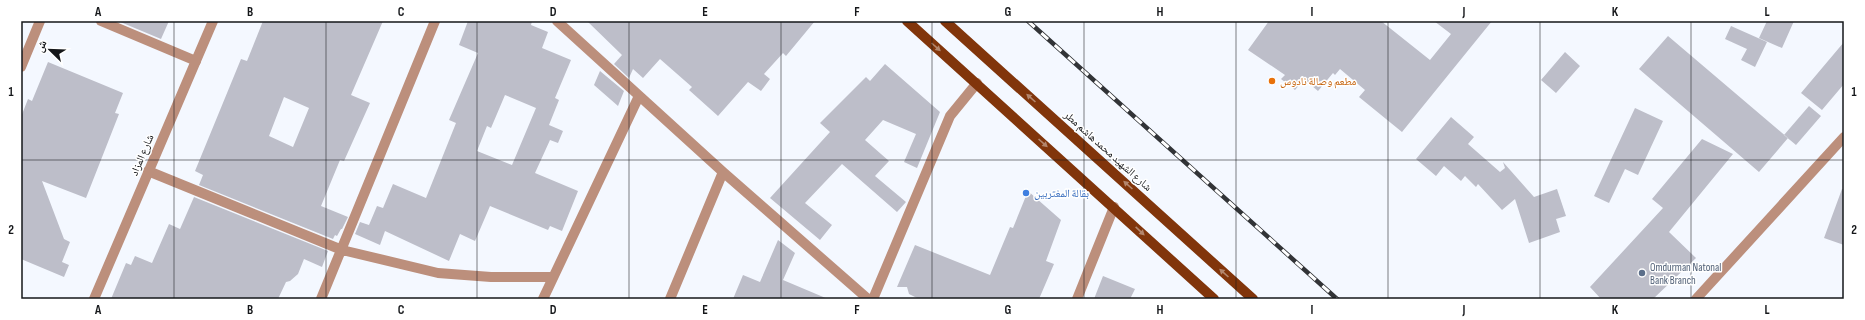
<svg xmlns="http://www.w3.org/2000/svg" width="1865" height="320" viewBox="0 0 1865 320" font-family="'Sofia Sans Condensed','Noto Naskh Arabic',sans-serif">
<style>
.building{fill:#bdbec9;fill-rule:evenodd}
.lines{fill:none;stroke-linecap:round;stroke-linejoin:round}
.minor{stroke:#bc8f7c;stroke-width:10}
.tertiary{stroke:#bc8f7c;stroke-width:10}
.primary{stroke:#81350b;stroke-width:10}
.rail-casing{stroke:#323437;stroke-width:4.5}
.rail{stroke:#fff;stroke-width:3;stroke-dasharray:9;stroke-linecap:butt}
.oneway{fill:#b3866d}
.grid{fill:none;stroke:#15171a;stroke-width:1;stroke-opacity:0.55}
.food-dot{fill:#e8710a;stroke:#fff;stroke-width:1.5}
.shop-dot{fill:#3f7fe0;stroke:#fff;stroke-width:1.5}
.service-dot{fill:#5c6f8a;stroke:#fff;stroke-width:1.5}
.labels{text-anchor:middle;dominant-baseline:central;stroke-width:3;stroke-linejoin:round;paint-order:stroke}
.food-label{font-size:11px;fill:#c56008;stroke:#fff;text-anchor:start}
.street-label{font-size:11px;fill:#15171a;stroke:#fff}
.shop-label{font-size:11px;fill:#366cbe;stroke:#fff;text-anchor:start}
.service-label{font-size:11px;fill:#4e5e75;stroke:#fff;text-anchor:start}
.neatline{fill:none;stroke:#15171a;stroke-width:1.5}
.grid-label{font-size:13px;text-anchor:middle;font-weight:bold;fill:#15171a}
</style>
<rect width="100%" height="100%" fill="#f4f8ff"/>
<!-- building -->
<path class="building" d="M118 21H169L161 39Z
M263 21H383L351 95 370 103 344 161 340 160 321 206 348 217 342 229H341L337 236 335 235 333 239 199 185 203 175 195 171 241 59 247 61ZM284 97 309 108 293 147 269 136Z
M468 21H532L531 25 548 32 542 48 571 60 555 98 559 100 549 125 563 131 558 143 550 140 535 173 578 191 562 231 550 226 548 230 490 206 475 241 460 234 449 261 385 231 380 245 355 234 360 222 369 225 377 206 383 208 393 184 426 198 456 123 449 120 478 53 459 45ZM505 95 536 108 512 165 477 151 487 126 491 128Z
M587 21H815L786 56 783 53 764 74 770 79 761 91 748 82 718 116 689 90 692 87 660 59 643 78 633 69 629 78 614 64 622 55Z
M1269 21H1381L1430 60 1451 34 1434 21H1492L1402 132 1359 97 1365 90 1340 69 1335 75 1333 73 1318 91 1304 79 1295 90 1281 79 1285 75 1248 50Z
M1767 21H1794L1782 48 1759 38Z
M1731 26 1767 42 1755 67 1741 60 1747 49 1725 39Z
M1668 36 1788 138 1759 172 1639 69Z
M1844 42V84L1822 110 1801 93Z
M1565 52 1580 66 1556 93 1541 80Z
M48 62 123 93 115 113 119 114 86 198 42 181 64 239 70 242 62 262 69 265 64 277 21 259V117L28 99 32 101Z
M885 64 940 112 917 168 904 162 916 134 883 120 865 140 889 161 875 176 906 202 897 212 842 164 805 203 832 225 820 240 770 198 830 132 820 123 866 77 870 81Z
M600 71 624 91 618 106 594 85Z
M1809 106 1821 116 1796 145 1784 135Z
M1635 108 1663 121 1638 175 1625 169 1609 203 1594 196Z
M1451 117 1474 137 1468 144 1500 172 1505 168 1503 162 1534 197 1557 189 1566 216 1556 219 1560 232 1529 243 1515 199 1502 210 1478 184 1476 187 1465 176 1461 181 1444 166 1436 176 1416 159Z
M1702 139 1733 154 1669 232 1696 258 1653 299H1601L1590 287 1663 208 1652 199Z
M1842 189H1844V245L1824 238Z
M1028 191 1061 220 1046 261 1054 264 1039 299H919L909 294 907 287H897L915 245 990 275 1010 227 1013 228Z
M194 197 328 251 322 267 304 259 298 274 290 281 286 282 278 299H111L126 263 131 265 135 256 152 263 169 224 180 229Z
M778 240 795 253 783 280 828 299H733L743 275 760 282Z
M1103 276 1135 289 1130 299H1094Z"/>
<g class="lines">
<!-- minor -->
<path class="minor" d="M101 21 196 61
M557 21 723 172 868 299
M21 67 40 21
M148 171 342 250 438 273 491 277H552
M321 299 435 21
M543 299 639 96
M670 299 723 172
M873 299 950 116 977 83
M1077 299 1114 207
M1696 299 1844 137"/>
<!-- tertiary -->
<path class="tertiary" d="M94 299 213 21"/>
<!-- primary -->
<path class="primary" d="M907 21 1214 299
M945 21 1253 299"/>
<!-- rail casing -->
<g class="rail-casing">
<path id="rail" d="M1028 21 1337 299"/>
</g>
<!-- rail -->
<use href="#rail" class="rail"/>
</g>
<!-- one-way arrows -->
<defs><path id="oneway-solid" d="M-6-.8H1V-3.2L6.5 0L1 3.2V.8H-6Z"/></defs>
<g class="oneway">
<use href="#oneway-solid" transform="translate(936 47) rotate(42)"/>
<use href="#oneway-solid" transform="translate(1031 98) rotate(-138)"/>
<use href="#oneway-solid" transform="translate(1043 143) rotate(42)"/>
<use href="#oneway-solid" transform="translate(1128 185) rotate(-138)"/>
<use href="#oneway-solid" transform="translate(1140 231) rotate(43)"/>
<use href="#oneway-solid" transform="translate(1224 273) rotate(-138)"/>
</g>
<!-- grid -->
<path class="grid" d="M174 21V299M326 21V299M477 21V299M629 21V299M781 21V299M932 21V299M1084 21V299M1236 21V299M1388 21V299M1540 21V299M1691 21V299M21 160H1844"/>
<!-- markers -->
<circle class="food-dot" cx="1272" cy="81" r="4"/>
<circle class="shop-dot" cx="1026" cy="193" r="4"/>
<circle class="service-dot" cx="1642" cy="273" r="4"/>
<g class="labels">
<!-- food labels -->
<g class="food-label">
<text x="1280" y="81">مطعم وصالة نادوس</text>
</g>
<!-- street labels -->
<g class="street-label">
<text transform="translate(1108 151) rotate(42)">شارع الشهيد محمد هاشم مطر</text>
<text transform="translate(142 155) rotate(-67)">شارع المزاد</text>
</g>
<!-- shop labels -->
<g class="shop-label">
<text x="1034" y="193">بقالة المغتربين</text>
</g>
<!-- service labels -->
<g class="service-label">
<text x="1650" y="267">Omdurman Natonal<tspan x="1650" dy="13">Bank Branch</tspan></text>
</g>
</g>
<!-- border -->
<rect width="1865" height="320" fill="none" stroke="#ffffff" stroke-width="44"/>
<!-- north arrow -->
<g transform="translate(50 50) rotate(293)" stroke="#ffffff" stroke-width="3" paint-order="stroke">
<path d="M0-3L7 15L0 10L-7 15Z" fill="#15171a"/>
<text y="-6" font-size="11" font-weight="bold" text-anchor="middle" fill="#15171a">ش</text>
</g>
<rect x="22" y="22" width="1821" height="276" class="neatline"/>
<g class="grid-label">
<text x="98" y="16">A</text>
<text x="250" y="16">B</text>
<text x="401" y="16">C</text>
<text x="553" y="16">D</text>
<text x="705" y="16">E</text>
<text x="857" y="16">F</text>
<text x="1008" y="16">G</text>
<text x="1160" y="16">H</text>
<text x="1312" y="16">I</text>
<text x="1464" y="16">J</text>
<text x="1615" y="16">K</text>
<text x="1767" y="16">L</text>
<text x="11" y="96">1</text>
<text x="1854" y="96">1</text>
<text x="11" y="234">2</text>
<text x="1854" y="234">2</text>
<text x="98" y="314">A</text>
<text x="250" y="314">B</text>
<text x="401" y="314">C</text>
<text x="553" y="314">D</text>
<text x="705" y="314">E</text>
<text x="857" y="314">F</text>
<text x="1008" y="314">G</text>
<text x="1160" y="314">H</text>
<text x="1312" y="314">I</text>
<text x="1464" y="314">J</text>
<text x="1615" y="314">K</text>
<text x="1767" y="314">L</text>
</g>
</svg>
